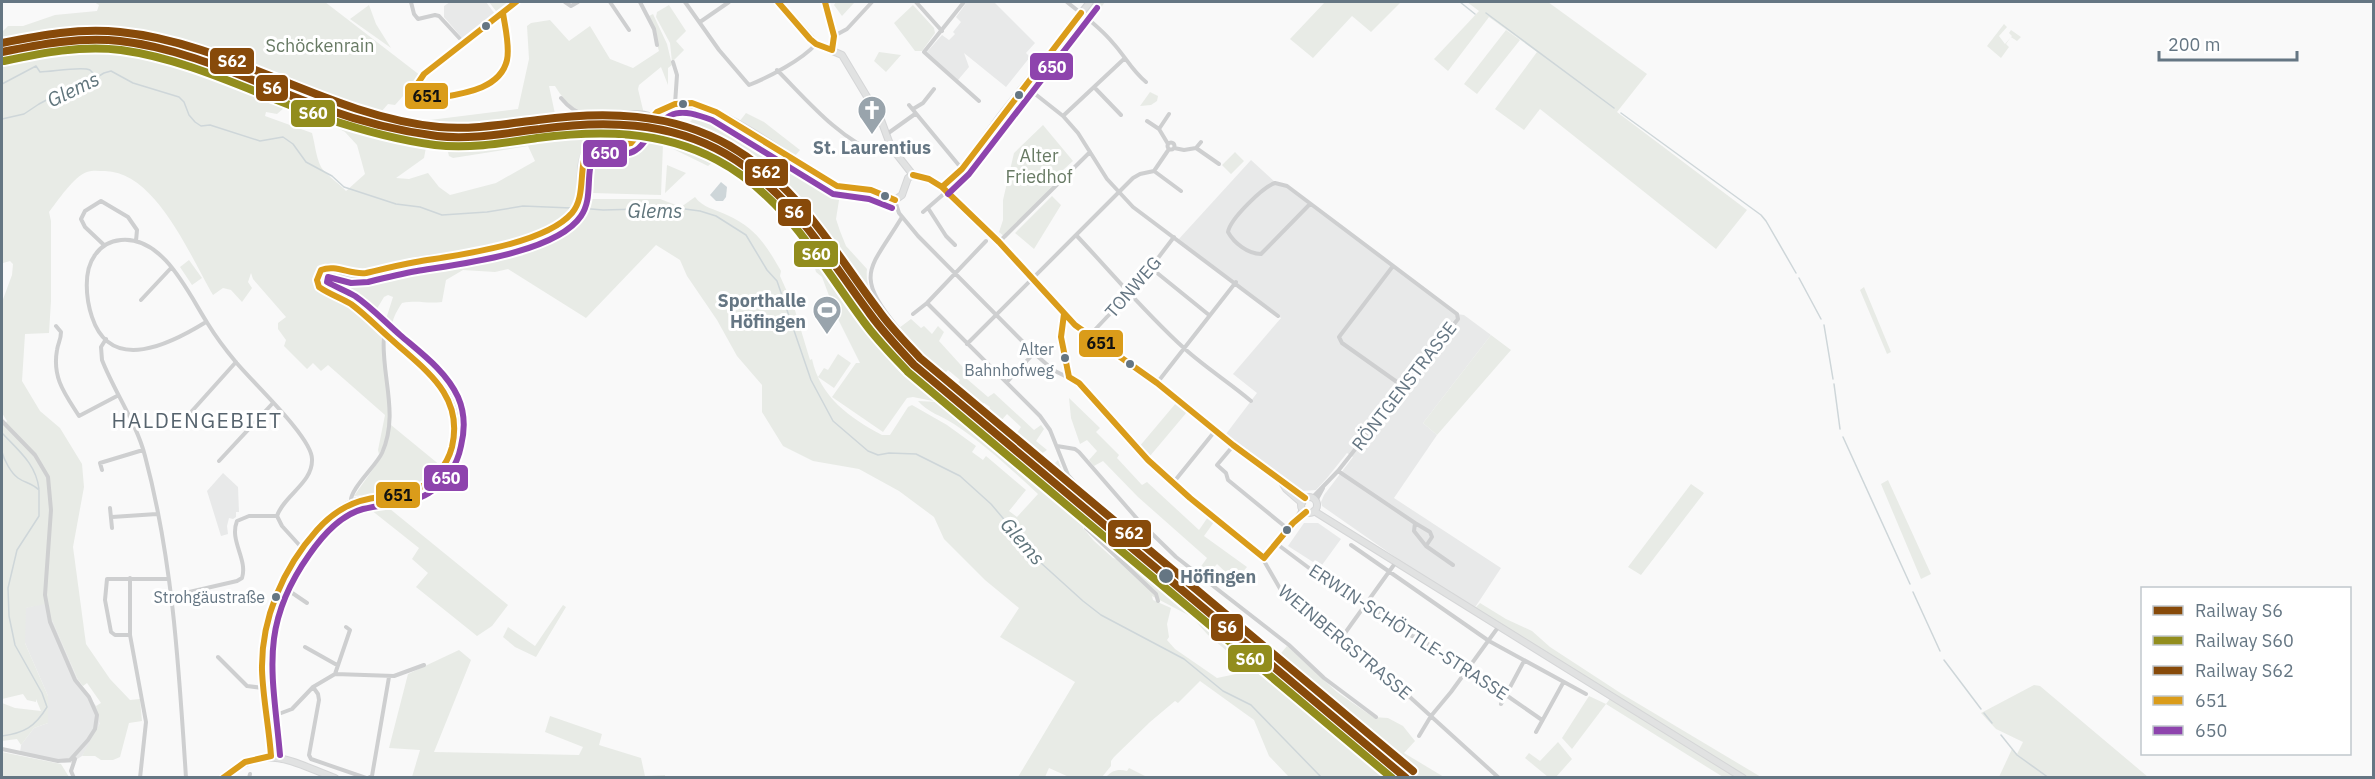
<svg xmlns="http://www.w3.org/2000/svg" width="2375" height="779" viewBox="0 0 2375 779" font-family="'IBM Plex Sans',sans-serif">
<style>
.built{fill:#e8e9e9}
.green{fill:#e8ebe6;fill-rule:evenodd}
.water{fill:#ced6d9}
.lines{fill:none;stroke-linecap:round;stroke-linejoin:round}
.stream{stroke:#ced6d9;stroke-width:1.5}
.secondary-casing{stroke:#d5d6d7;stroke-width:8}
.street{stroke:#cecfd0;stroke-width:4}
.secondary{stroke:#e1e2e2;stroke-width:6}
.bus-1-casing{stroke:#fff;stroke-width:10}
.bus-2-casing{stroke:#fff;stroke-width:10}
.bus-1{stroke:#da9c1a;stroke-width:6}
.bus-2{stroke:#8e44ad;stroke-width:6}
.rail-1-casing{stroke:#fff;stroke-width:12}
.rail-2-casing{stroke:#fff;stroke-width:12}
.rail-3-casing{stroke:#fff;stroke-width:12}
.rail-1{stroke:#874a0a;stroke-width:8}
.rail-2{stroke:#928d1d;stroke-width:8}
.rail-3{stroke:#874a0a;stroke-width:8}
.bus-dot{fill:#657683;stroke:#fff;stroke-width:2}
.labels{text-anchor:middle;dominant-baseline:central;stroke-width:6;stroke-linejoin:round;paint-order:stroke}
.bus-label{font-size:16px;fill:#657683;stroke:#fff;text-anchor:end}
.park-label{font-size:18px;fill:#687a64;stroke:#fff}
.poi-label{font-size:18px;font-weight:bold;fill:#657683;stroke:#fff}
.street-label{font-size:18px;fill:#657683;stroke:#fff}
.stop-label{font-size:18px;font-weight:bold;fill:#657683;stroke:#fff;text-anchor:start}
.water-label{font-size:20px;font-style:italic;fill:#60757c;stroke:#fff}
.quarter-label{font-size:21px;letter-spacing:1.5px;fill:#57646e;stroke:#fff}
.line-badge{stroke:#fff;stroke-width:2}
.badge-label{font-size:16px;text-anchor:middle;font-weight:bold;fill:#fff}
.pale-badge-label{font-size:16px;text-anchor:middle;font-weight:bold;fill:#111}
</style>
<rect width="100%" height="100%" fill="#f9f9f9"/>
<!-- built -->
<path class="built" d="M450 2H486L495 14 463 39 444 17V6Z
M967 2H994L1035 43 1026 53 1030 57 1006 87 964 53 969 67 958 80 926 53 942 35 949 40 955 34 953 32 961 22 956 17Z
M1251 160 1275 182 1287 186 1457 314 1464 315 1491 335 1423 423 1437 435 1394 498 1501 568 1474 609 1396 562 1398 559 1322 506 1321 502 1324 495 1353 457 1347 453 1327 478 1316 490 1303 491 1226 434 1257 393 1233 374 1281 318 1178 240Z
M223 473 238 487 239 512H236V517L233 519 229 518 227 526 228 534 221 536 207 491Z
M1087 508 1101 520 1104 518 1219 613 1213 621 1210 623 1163 583 1159 587 1120 555 1124 548 1097 526 1098 524 1087 515Z
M1304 523H1318L1341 539 1322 565 1315 560 1313 562 1288 546Z
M45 603 78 680 96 706 99 713 100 722 95 736 82 756 71 763H64L20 753 21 745 34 728 48 723V696L25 643V608Z"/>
<!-- green -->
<path class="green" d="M94 2H325L421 76 395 105 388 104 381 112 388 117 392 114 422 121 518 109 529 59 527 26 531 23 550 20 569 41 590 26 610 59 633 68 659 51 649 16 653 14 667 44 672 65 668 68V85L661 67 639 85 638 89 645 118 642 124C604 122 577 123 555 86H549L557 123C498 132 440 141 382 123 363 118 345 108 327 100 213 50 129 0 2 49V32L8 26H23L55 15 97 11 99 5Z
M489 2H516L499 15Z
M836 2H852L854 3 842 16 834 5Z
M1096 2H1105L1092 20 1088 16V11Z
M1325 2H1401L1371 32 1352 16 1313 58 1290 39Z
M1467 2H1548L1647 74 1617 112 1747 210 1716 249 1540 109 1524 130 1495 109 1537 52 1489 17 1448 71 1434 59 1479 11Z
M369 5 376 24 391 48 350 19Z
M669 5 686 31 676 41 684 50 672 62 670 43 656 17 657 12Z
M913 5 934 28 935 33 922 51H915L894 23Z
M2004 24 2007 27 1999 36 2005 44 2012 36 2009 33 2011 30 2021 37 2017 41 2011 37 2006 44 2009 47 2001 58 1987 46Z
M1506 30 1520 40 1477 94 1464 84Z
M104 33 134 35 186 46 242 69 393 140 427 142 424 158 396 178 409 179 428 173 439 187 450 195 496 183 535 161 528 146 453 158 449 156 448 152 463 147 517 142 562 135 610 130 636 133C627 145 616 140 603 141 595 142 589 144 583 147L579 158 576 196 572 207 560 222 538 232 457 254 411 258 360 272C341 273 320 250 312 280L319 292 346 303 381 335C383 369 399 424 379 454L378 450 385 415 328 365 321 371 313 363 307 369 284 346 286 340 278 329V323L286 317 253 279 251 273 248 282 252 288 242 302 231 290 223 288 213 295C190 256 156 172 105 171 99 171 92 170 87 172 74 176 57 202 49 212L51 221V301L49 333 25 334 22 381 40 411 60 428 82 464 84 487 73 547 86 644 110 679 130 700 140 699 142 721 129 723 120 757 113 760H101L95 756H82L100 723 96 706 101 703 87 683 83 686 78 680 45 604 26 608 25 643 48 696V723L34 728 21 745 17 739 2 741V703L15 708 41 711 36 699V702L27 700 23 694 2 699V420L5 424 7 421 2 413V302L12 275 13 264 10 261 3 263 2 257V59C35 43 67 36 104 33ZM285 107 316 121 330 124 345 132 357 145 365 174 346 191C340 184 325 174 321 167 316 157 315 144 312 133L265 116 266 112 277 114Z
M879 52 901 55 886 72 874 61Z
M1150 92 1158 96 1157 101 1151 105 1140 106Z
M702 106 837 186 840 194 836 219 840 231 846 246 867 269C859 331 1003 429 1050 468L1058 460 1066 482 1079 493 1082 504C1042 471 1003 438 964 405 941 385 917 365 897 343 864 307 841 264 812 225 772 172 715 136 650 125L662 113 668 120 677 118 689 123 692 120 687 109Z
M746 113 764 122 800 150 794 157 739 122Z
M1043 125 1073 161 1063 170 1066 174 1006 238 999 232 1003 220V200L1014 153Z
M641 133 676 140 721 158 749 175 778 200 817 247 881 338 908 370 1083 513V528L1094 541 1113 558 1127 562 1158 587 1162 583 1210 623 1217 615 1273 663 1287 646 1337 692 1373 717 1388 718 1403 726 1415 741 1404 753 1444 777H1289L1269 756 1254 720 1200 681 1178 703 1175 701 1150 722 1114 757 1111 761V766L1102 777H1069L1049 768 1045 777H1018L1075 682 1000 637 1019 608 985 580 944 539 934 517 899 491 859 469 813 461 783 446 762 412V385L737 356 717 320 687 276 680 260 656 245 586 318 508 269 495 272 463 270 446 280 442 302C426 304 419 300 402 303 384 330 393 334 414 353L412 355 386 332 387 316 393 297 388 295 384 297 375 312 382 325 381 329 322 287 319 279 321 275 328 271 347 276 386 269 403 272 495 252 560 231 573 217 582 199H660L681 207 695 197C703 208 715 209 727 215 756 228 766 245 781 271L780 276 794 307 810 360 812 359C820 397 850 418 882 435H890L908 407 912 405 947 425 976 446 972 452 983 460 986 456 1026 490 1009 511 1017 517 1038 494C1011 469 984 444 954 424 942 416 927 412 918 401L938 402 913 397 907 398 883 432 832 397 856 363H860L837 317 822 277 816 272 811 254 800 237 782 214 755 190 714 161 708 166 663 144 661 195 592 193V197L580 196 582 162 589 147 626 145ZM1152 596 1192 617 1207 634 1250 671 1217 678 1175 649 1167 640 1169 637 1167 624 1171 608 1153 600Z
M1235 152 1244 161 1231 174 1222 165Z
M667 165 686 173 665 193Z
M1052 196 1061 205 1034 249 1015 233Z
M189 260 202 278 192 285 180 267Z
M1864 287 1891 352 1887 354 1860 290Z
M911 319 921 328 924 326 932 334 938 326 944 332 939 341 969 374 967 379 988 397 994 393 1034 430 1041 425 1044 429 1036 441 1047 450 1041 454 1017 433 1021 427 1007 414 1000 422 988 411 990 407 984 403 981 406 955 387 960 380 948 370 941 377 899 328Z
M1491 335 1511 350 1437 435 1423 423Z
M838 354 851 363 834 388 818 377 824 368 828 370Z
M1069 398 1100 428 1096 432 1119 455 1117 458 1142 485 1147 482 1199 530 1208 517 1214 522 1204 536 1247 567 1235 581 1217 564 1206 577 1197 572 1207 558 1138 497 1103 461 1094 466 1089 460 1097 451 1087 440 1080 444 1071 418Z
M1176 403 1187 412 1150 456 1139 447Z
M391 425 441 466 428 480 407 491 354 496 383 455Z
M1888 480 1931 574 1921 579 1881 484Z
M1691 484 1704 493 1641 575 1628 567Z
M379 500 508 605 492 626 477 636 416 587 428 573 412 559 419 548 361 502Z
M1480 603 1506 619 1532 631 1550 647 1622 694 1761 777H1723L1606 704 1572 749 1562 738 1589 696 1606 704 1612 696 1474 609Z
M563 605 566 607 536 657 515 647 503 637 508 627 535 646Z
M459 650 471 660 434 752 579 755 583 747 545 732 550 716 602 734 599 745 641 758 645 776 665 775V777H412L420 750 389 748 408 674Z
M2034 685 2040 686 2148 777H1999L2012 749 2017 754 2023 742 1996 729 1981 713Z
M1558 742 1572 759 1556 777H1548L1525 758 1529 753 1540 761Z
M2 752 61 764 69 777H2Z
M1129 768 1147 777H1106C1113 770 1118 769 1127 771Z"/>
<!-- water -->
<path class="water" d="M721 182 727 187 726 197 723 201H716L710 195Z"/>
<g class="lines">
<!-- stream -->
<path class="stream" d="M1460 2 1475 14
M1486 13 1614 108
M2 84 36 66 40 72C51 72 82 66 90 70 91 71 96 76 97 77
M1621 113 1761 215 1766 221 1796 273
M2 119 24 114 39 104 71 87 89 82 104 73 111 71 133 83 179 97 184 102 189 115 195 122 201 126 210 125 260 141 283 137 293 144 306 162 332 176 344 187 396 204 420 207 442 215 487 212 523 206 571 208
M579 208 603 210 677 208 700 211 716 216 746 235 767 270 777 281 811 380 833 421 868 451 878 455 889 453 916 454 960 476 991 504 1041 563 1083 601 1101 615 1184 659 1223 691 1251 705 1322 778
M1799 278 1821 319
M1824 325 1833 379
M1834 384 1840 429
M2 433C19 451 36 464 39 489
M1843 437 1910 584
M2 452C4 460 11 473 18 478 25 483 32 483 39 490V516L17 550 8 588 9 616 15 645 42 693 47 707C35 727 24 733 2 736
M1913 592 1940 651
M1944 660 1981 709
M1984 713 1992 723
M2001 735 2017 755 2049 778"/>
<!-- secondary casing -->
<g class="secondary-casing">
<path id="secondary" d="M778 2 816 44 842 55 881 120 891 147 913 175
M913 175 929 179 942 187 999 242 1075 325 1157 383 1233 445 1305 498
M942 187 962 169 999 118 1090 2
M1283 484 1286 489 1302 503
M1301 505a8 8 0 1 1 16 0a8 8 0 1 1-16 0Z
M1314 511 1743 778
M271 756C269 727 263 699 262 670 260 624 282 572 312 536 327 518 346 500 371 498 384 496 398 496 411 492 430 485 445 470 451 451 470 399 426 370 392 340 378 327 363 312 347 302 338 296 327 294 319 287L317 280 321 270 329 267C338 268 346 274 355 274 370 274 385 267 400 265 440 257 549 245 573 212 587 192 574 165 589 147 603 139 617 149 631 143 646 132 650 113 669 106 711 91 796 165 834 185 846 191 858 188 870 190 879 192 886 198 895 200L902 195 908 178 913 175
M222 778C266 742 289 761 335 778"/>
</g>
<!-- street -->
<path class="street" d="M411 2 414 14 418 19 435 15 439 16 463 42
M565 2 571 6 578 2
M610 2 629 30
M640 2 654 29 657 45
M685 2 719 50 749 85C769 77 802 60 816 44
M825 2 834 36 832 50
M916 2 942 31
M964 2 924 52 979 101
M1067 2C1083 15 1100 27 1113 43 1125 56 1132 71 1146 82
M503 13 508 52 507 62 497 79 472 91 432 99 425 95 418 83 424 74 516 2
M700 22 729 2
M834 36 847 29 872 2
M673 62 677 75 675 104
M777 70C805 98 840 140 878 153L891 147
M1025 86 1063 116 1078 133 1107 179 1133 207 1278 316
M1094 87 1121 115
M561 98C590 134 618 103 653 115
M909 105 962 169
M913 109 923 103 934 89
M1063 116 1125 58
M1147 121 1159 129 1168 144
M1159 129 1169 114
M887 134 915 114
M1167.5 146a3.5 3.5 0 1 1 7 0a3.5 3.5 0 1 1-7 0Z
M1174 148 1184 150 1196 148 1219 164
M1196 148 1201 142
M1154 171 1181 191
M895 201 899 213 918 236 1034 353 1053 370 1079 383 1148 460 1190 498 1260 554 1282 592 1401 689 1499 778
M1310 204 1261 254C1248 254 1234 243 1228 232 1230 219 1263 187 1275 183L1287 186 1457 314 1458 319 1338 471 1312 498
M928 208 946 236 955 245
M923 212 946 192
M1076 235C1112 273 1146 314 1185 349 1206 368 1230 383 1251 401
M999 242 1090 152
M104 245 85 227 81 219 85 211 101 201 128 217 137 230 136 241
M1393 266 1339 337 1342 343 1404 387
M1151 268 1209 315
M141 300 171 268
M927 303 1040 416 1050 430 1068 475 1084 493V520L1086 528 1156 594 1158 601
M913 314 927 303 986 241
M1064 314C1055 331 1065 359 1069 377
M206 322C172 343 111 375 92 317 86 299 83 271 95 255 101 246 110 241 121 240 164 236 189 295 208 324 216 337 225 349 235 361 251 381 312 437 312 459 313 483 284 495 277 516
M56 326 61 332C61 340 58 343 57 350 52 378 65 394 79 416L117 396
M898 328C853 273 870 270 902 217
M1089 336 1139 283 1174 237
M106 339 101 347 102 360C114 391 137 424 145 456 173 561 179 670 186 778
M967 344 1133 178 1140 174 1154 171 1169 149
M1007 382 1034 353
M1157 383 1236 282
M192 411 236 362
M2 421 35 455 48 477 51 510 45 595 50 622 75 680 89 697 97 715 95 729 88 740 70 760 58 761 2 749
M1057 446 1075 449 1079 452 1139 521 1176 557 1289 645 1324 678 1376 717
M1233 446 1217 465 1226 473 1228 480 1288 529
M219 461 272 404
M102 470 100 463 143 450
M1338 471 1415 523 1414 531 1426 546 1432 537 1430 532 1415 523
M1173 483 1215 431
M1316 501 1323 488
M351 502C349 490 376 466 382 453 400 413 380 374 384 333
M110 508 112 528
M277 516 282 526 302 548
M112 517 157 514
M1294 523 1306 512
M1277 544 1309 568 1324 574 1412 636 1420 638 1466 672 1506 695 1542 720
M1351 545 1489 641 1586 694
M1426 546 1453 565
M1264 558 1293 523 1302 508
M130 578V635L146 722 140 778
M282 586 307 603
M172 596 237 581 242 578C248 559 229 541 237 521L249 516H277
M130 635H115L111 632 105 600 107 579H168
M1340 640 1396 562
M305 647 337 665
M218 657 247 686 263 688
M335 674 350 630 346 627
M313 687 318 694 319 700 309 755 311 759 366 778
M1501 704 1524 661
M268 718 292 709 313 687 335 674 394 676 424 665
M1536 732 1563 683
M1419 736 1431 716 1451 692 1499 626
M74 778 71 771 75 759
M249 778 250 774
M368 778 372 776 389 677"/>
<!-- secondary -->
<use href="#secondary" class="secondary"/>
<!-- bus-1 casing -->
<g class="bus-1-casing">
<path id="bus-1" d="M778 2 810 39 816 44 832 50
M825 2 834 36 832 50
M503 13C505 27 510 46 507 60 500 91 458 94 432 99L425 95 418 83 424 74 516 2
M913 175 929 179 942 187 999 242 1075 325 1157 383 1233 445 1305 498
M942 187 962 169 1081 13
M1064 314 1061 337 1069 377
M1069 377 1079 383 1148 460 1190 498 1264 558
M1264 558 1293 523 1306 512
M271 756C269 727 263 699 262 670 261 619 283 568 317 530 335 510 354 500 380 497 392 496 404 495 415 490 433 482 447 466 452 447 464 395 426 371 392 340 378 328 366 315 351 304 341 298 329 294 319 287L317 280 321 270C336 264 350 275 366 273 383 269 399 265 416 262 457 255 544 245 572 213 587 195 577 167 589 147L600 144 620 145 631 143 657 112 675 104 692 103 716 112 837 186 871 190 895 200
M223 778 245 762 271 756"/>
</g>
<!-- bus-2 casing -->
<g class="bus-2-casing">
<path id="bus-2" d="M948 194 969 174 1097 8
M280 755C273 675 258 627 309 555 322 536 340 515 363 509 385 503 408 506 429 493 446 482 457 466 461 446 465 430 465 413 458 397 446 371 421 353 400 335 385 322 371 307 355 296 346 291 336 287 327 282L328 277 351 283 368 282C384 278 400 274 417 271 459 264 556 253 581 216 594 197 584 173 595 154 608 151 624 158 636 150 641 147 645 141 648 136 671 109 679 108 712 120L833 194 869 199 892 208"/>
</g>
<!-- bus-1 -->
<use href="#bus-1" class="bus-1"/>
<!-- bus-2 -->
<use href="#bus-2" class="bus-2"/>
<!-- rail-1 casing -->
<g class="rail-1-casing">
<path id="rail-1" d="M2 52C41 44 80 37 120 41 192 49 259 85 326 109 362 122 399 131 437 136 471 140 506 133 540 129 603 120 669 121 726 154 791 192 826 255 870 314 883 332 899 349 914 365L1406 778"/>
</g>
<!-- rail-2 casing -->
<g class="rail-2-casing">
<path id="rail-2" d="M4 61C42 53 81 45 121 50 193 60 257 95 325 118 361 130 397 140 435 145 469 149 504 143 537 138 599 130 661 130 717 160 785 196 820 263 864 322 877 340 893 356 908 372L1392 778"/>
</g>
<!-- rail-3 casing -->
<g class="rail-3-casing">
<path id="rail-3" d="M2 43C42 35 78 28 120 32 231 43 327 116 439 127 472 130 505 124 538 120 603 111 672 112 730 146 800 187 832 249 879 311 891 328 906 343 920 358L1413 771"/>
</g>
<!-- rail-1 -->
<use href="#rail-1" class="rail-1"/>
<!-- rail-2 -->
<use href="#rail-2" class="rail-2"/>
<!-- rail-3 -->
<use href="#rail-3" class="rail-3"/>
</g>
<!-- icons -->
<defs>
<g id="church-pin" transform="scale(1.5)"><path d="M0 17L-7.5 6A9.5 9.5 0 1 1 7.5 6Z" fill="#99a4ac" stroke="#fff"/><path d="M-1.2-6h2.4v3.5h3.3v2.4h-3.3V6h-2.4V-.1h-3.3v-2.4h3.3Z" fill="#fff"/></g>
<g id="stadium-pin" transform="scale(1.5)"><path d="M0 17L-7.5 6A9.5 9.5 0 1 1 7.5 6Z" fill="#99a4ac" stroke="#fff"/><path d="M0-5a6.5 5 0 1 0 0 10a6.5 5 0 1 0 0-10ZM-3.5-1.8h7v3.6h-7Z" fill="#fff"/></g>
</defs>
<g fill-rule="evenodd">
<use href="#church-pin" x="872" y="110"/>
<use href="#stadium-pin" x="827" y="310"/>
</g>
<!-- markers -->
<g class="bus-dot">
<circle cx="486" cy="26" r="5"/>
<circle cx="1019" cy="95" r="5"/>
<circle cx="683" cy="104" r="5"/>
<circle cx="885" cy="196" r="5"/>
<circle cx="1065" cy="358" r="5"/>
<circle cx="1130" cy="364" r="5"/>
<circle cx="1287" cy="530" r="5"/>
<circle cx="1166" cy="576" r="8"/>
<circle cx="276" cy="597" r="5"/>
</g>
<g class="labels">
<!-- bus labels -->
<g class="bus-label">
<text x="1054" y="349">Alter<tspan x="1054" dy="21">Bahnhofweg</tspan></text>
<text x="265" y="597">Strohgäustraße</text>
</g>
<!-- park labels -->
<g class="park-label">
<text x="320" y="45">Schöckenrain</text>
<text x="1039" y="155">Alter<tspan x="1039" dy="21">Friedhof</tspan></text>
</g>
<!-- poi labels -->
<g class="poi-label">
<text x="872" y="147">St. Laurentius</text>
<text x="806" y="300" text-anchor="end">Sporthalle<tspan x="806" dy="21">Höfingen</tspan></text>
</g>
<!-- street labels -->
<g class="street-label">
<text transform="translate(1133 287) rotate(-49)">TONWEG</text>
<text transform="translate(1404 386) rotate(-52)">RÖNTGENSTRASSE</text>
<text transform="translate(1409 632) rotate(33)">ERWIN-SCHÖTTLE-STRASSE</text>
<text transform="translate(1345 642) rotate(40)">WEINBERGSTRASSE</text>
</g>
<!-- stop labels -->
<g class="stop-label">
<text x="1180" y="576">Höfingen</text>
</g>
<!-- water labels -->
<g class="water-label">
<text transform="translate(73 89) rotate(-26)">Glems</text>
<text x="655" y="210">Glems</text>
<text transform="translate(1023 541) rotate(49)">Glems</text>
</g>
<!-- quarter labels -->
<g class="quarter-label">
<text x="197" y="420">HALDENGEBIET</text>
</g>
</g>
<g class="line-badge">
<rect x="209" y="47" width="46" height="28" rx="6" fill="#874a0a"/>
<rect x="1029" y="52" width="45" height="29" rx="6" fill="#8e44ad"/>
<rect x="255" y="74" width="34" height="28" rx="6" fill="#874a0a"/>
<rect x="404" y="82" width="45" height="28" rx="6" fill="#da9c1a"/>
<rect x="290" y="99" width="46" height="29" rx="6" fill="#928d1d"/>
<rect x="582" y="139" width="46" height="29" rx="6" fill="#8e44ad"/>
<rect x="744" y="158" width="45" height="29" rx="6" fill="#874a0a"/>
<rect x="777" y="198" width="35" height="29" rx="6" fill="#874a0a"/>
<rect x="793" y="240" width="46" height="28" rx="6" fill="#928d1d"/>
<rect x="1078" y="329" width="46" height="29" rx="6" fill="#da9c1a"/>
<rect x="423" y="464" width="46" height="28" rx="6" fill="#8e44ad"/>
<rect x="375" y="481" width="46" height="28" rx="6" fill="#da9c1a"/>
<rect x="1107" y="519" width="45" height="29" rx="6" fill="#874a0a"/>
<rect x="1210" y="613" width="34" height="29" rx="6" fill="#874a0a"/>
<rect x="1227" y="644" width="46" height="29" rx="6" fill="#928d1d"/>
</g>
<g class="badge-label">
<text x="232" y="67">S62</text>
<text x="1052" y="73">650</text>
<text x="272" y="94">S6</text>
<text x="313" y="119">S60</text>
<text x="605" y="159">650</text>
<text x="766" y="178">S62</text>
<text x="794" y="218">S6</text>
<text x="816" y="260">S60</text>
<text x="446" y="484">650</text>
<text x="1129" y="539">S62</text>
<text x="1227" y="633">S6</text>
<text x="1250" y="665">S60</text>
</g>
<g class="pale-badge-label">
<text x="427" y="102">651</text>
<text x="1101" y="349">651</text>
<text x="398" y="501">651</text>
</g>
<!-- border -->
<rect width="2375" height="779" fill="none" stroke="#657683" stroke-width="6"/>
<!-- legend -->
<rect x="2141" y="587" width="210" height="168" fill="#ffffff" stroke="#c1c8cd" stroke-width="1.5"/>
<rect x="2153" y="606" width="30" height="9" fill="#874a0a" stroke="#c1c8cd" stroke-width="1.5"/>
<text x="2195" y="617" font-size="18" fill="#657683">Railway S6</text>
<rect x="2153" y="636" width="30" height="9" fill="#928d1d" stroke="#c1c8cd" stroke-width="1.5"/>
<text x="2195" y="647" font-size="18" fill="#657683">Railway S60</text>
<rect x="2153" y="666" width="30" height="9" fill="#874a0a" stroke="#c1c8cd" stroke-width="1.5"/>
<text x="2195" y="677" font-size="18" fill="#657683">Railway S62</text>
<rect x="2153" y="696" width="30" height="9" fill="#da9c1a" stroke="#c1c8cd" stroke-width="1.5"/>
<text x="2195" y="707" font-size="18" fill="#657683">651</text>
<rect x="2153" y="726" width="30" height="9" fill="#8e44ad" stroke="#c1c8cd" stroke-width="1.5"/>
<text x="2195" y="737" font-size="18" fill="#657683">650</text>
<!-- scale -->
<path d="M2159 51v9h138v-9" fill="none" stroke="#657683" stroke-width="3"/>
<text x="2168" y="51" font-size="18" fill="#657683" stroke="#ffffff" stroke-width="4.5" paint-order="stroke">200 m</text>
</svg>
